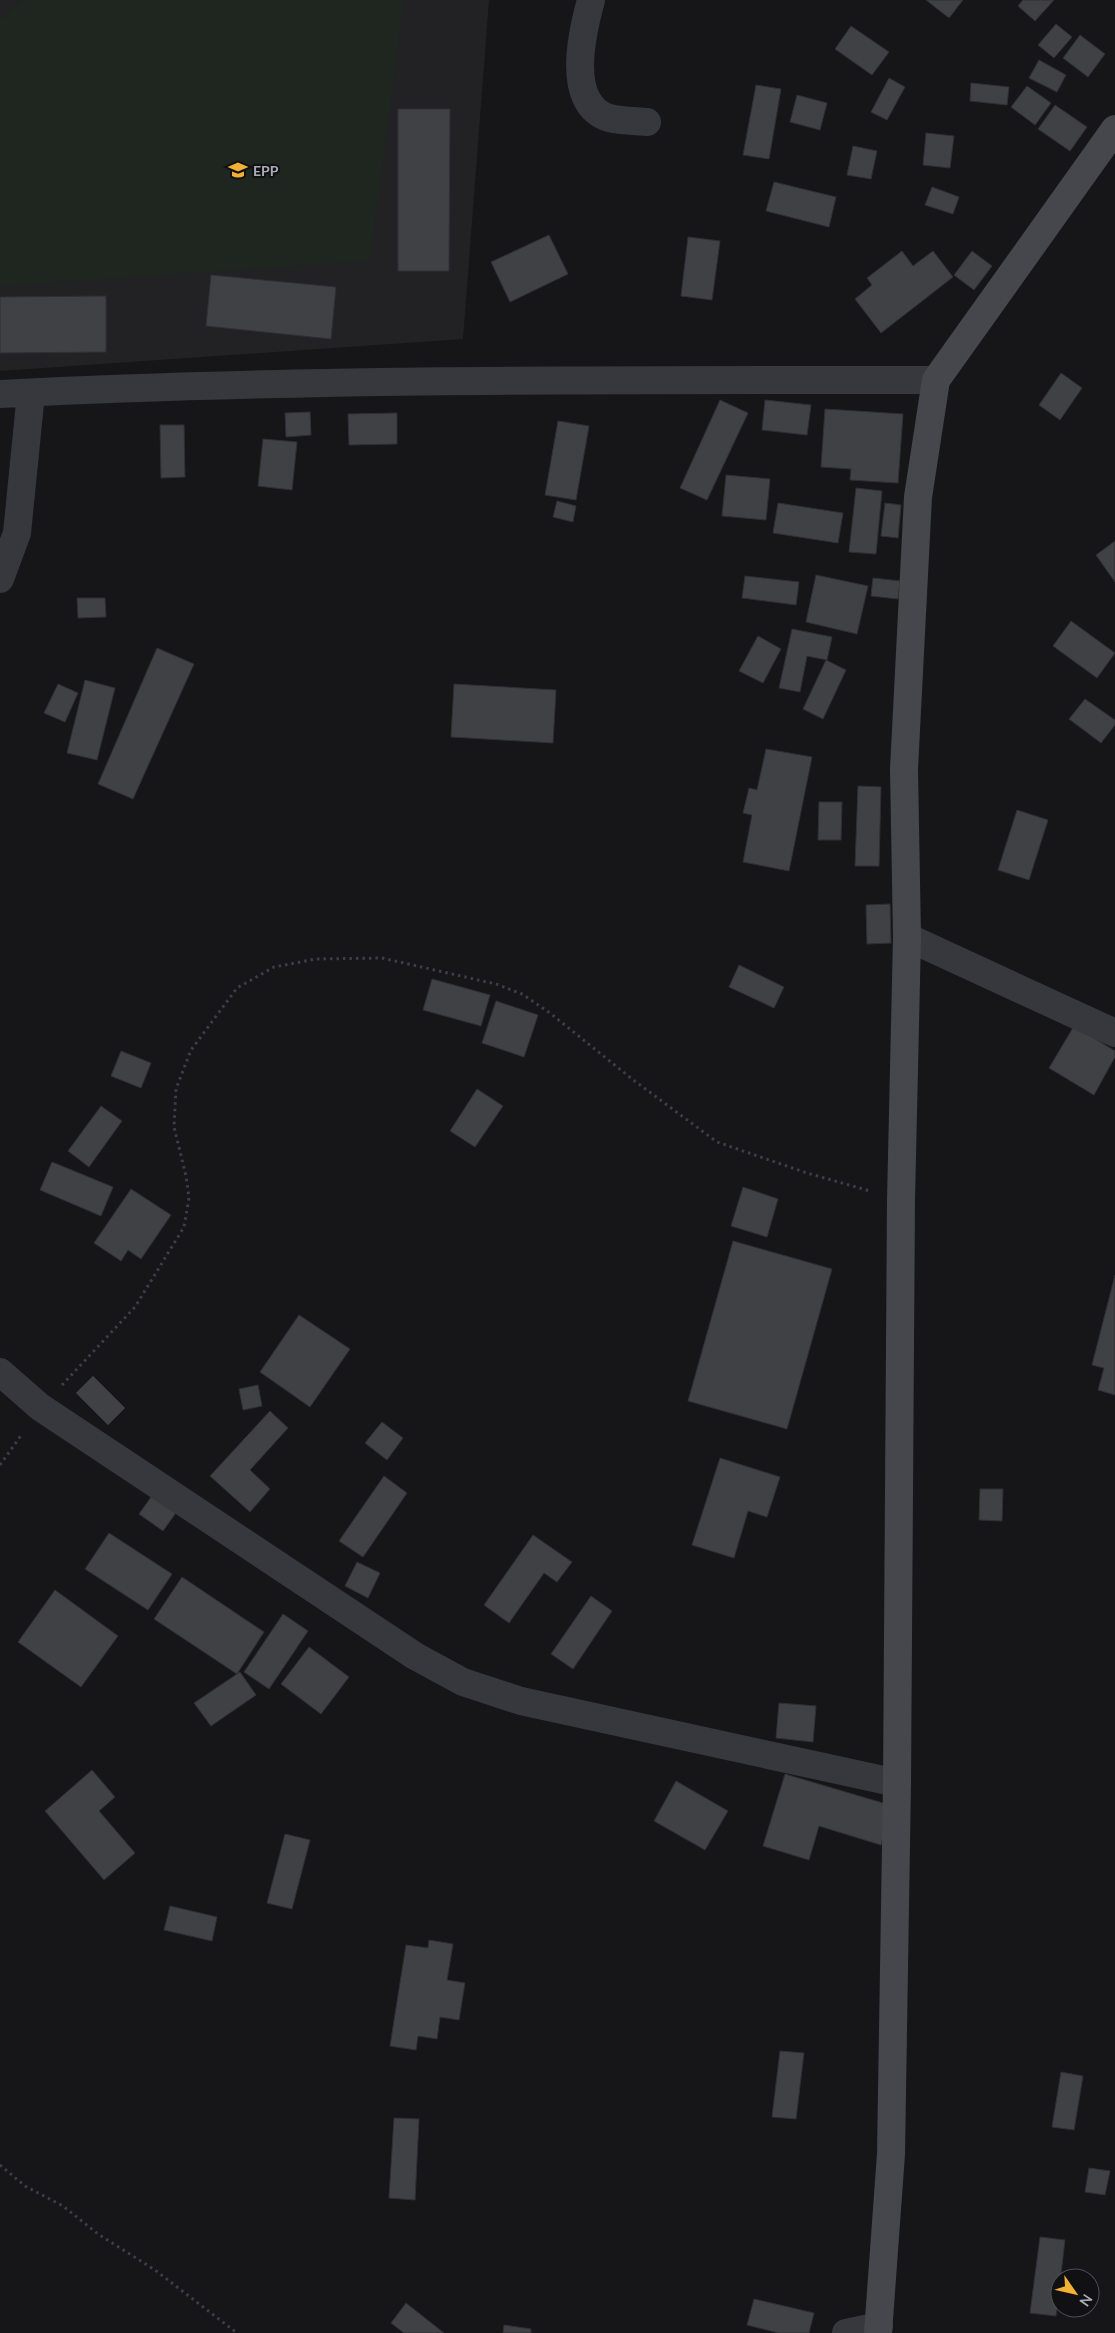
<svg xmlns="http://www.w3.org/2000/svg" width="1115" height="2333" viewBox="0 0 1115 2333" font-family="Lato,sans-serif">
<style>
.built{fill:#222225}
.green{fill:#1e261f}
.building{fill:#404145;stroke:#303034}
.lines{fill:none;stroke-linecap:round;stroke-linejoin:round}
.path{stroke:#3d3f44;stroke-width:3;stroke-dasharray:2.5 4;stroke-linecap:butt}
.street{stroke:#37383d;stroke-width:28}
.secondary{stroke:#45474d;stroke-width:28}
.labels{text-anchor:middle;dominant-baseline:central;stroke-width:4;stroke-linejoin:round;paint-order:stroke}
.poi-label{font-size:14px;font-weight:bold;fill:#a8adb8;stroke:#111113;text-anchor:start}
</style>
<rect width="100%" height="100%" fill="#161618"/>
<!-- built -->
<path class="built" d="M0 0H489L463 339 0 371Z"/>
<!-- green -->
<path class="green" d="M23 0H404L370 261 0 286V21Z"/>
<!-- building -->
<path class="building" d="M926 0H963L949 18Z
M1023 0H1054L1035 21 1018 6Z
M1056 24 1072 37 1054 58 1038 45Z
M851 26 889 52 872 75 835 49Z
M1080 35 1105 54 1088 77 1063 58Z
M1039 60 1066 75 1057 92 1029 78Z
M889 78 905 87 887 120 871 112Z
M971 83 1009 87 1007 105 970 101Z
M756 85 781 89 769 159 743 155Z
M1027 86 1051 103 1035 125 1011 107Z
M797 95 827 103 820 130 790 122Z
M1055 105 1087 127 1070 151 1038 129Z
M398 109H450L449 271H398Z
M926 133 954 136 950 168 923 165Z
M853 146 877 151 871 179 847 175Z
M774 182 836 197 829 227 766 211Z
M932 187 959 197 953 214 925 205Z
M549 235 568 274 510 302 491 262Z
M688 237 720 241 712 300 681 296Z
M902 251 913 266 933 251 953 277 881 333 855 299 872 285 867 278Z
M972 251 992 266 974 290 954 275Z
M211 275 336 287 331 339 206 326Z
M106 296V352L0 353V297Z
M1061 373 1082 388 1060 420 1039 405Z
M720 400 748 413 707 500 680 488Z
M765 400 811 405 807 435 762 430Z
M825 409 903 414 898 483 850 480 851 469 821 467Z
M310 412 311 435 286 437 285 413Z
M397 413V444L349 445 348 414Z
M558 421 589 426 576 500 545 495Z
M160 425H184L185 477 161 478Z
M263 439 297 442 292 490 258 486Z
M726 475 770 479 766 520 722 516Z
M856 488 882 491 876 554 849 552Z
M557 501 576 506 573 522 553 517Z
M778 503 843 513 838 543 773 533Z
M885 503 901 505 898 538 881 536Z
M1115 541V582L1096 555Z
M816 575 868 586 857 634 806 622Z
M745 576 799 582 796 605 742 598Z
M873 578 900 581 898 599 871 596Z
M77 598H105L106 617 78 618Z
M1071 621 1115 653 1097 678 1053 646Z
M792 629 832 637 827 660 807 656 800 692 779 688Z
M758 636 781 649 763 683 739 671Z
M157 648 194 664 133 799 98 784Z
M826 660 846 670 823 719 803 709Z
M85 680 115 688 97 760 67 753Z
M58 684 78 693 65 722 44 713Z
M454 684 556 690 553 743 451 737Z
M1085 699 1115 720V725L1101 743 1069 719Z
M766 749 812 757 789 871 743 862 752 815 743 813 749 788 757 790Z
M858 786 881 787 879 866H855Z
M819 802H842L841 840H818Z
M1017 810 1048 820 1029 880 998 870Z
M890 904 891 943 867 944 866 905Z
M739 965 784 987 774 1008 729 987Z
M432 979 490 995 481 1026 423 1010Z
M496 1001 538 1015 524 1057 482 1043Z
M1074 1026 1115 1051V1057L1094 1095 1049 1068Z
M121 1051 151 1063 141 1088 111 1076Z
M477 1089 503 1106 475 1147 450 1131Z
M101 1106 122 1121 89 1167 68 1151Z
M52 1162 113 1187 101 1216 40 1190Z
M743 1187 778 1199 767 1237 731 1226Z
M131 1189 171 1215 141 1259 128 1250 121 1261 94 1243Z
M733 1241 832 1269 787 1429 688 1401Z
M1115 1275V1395L1098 1390 1104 1368 1092 1365Z
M299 1315 350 1349 310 1407 260 1372Z
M93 1376 125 1408 108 1425 76 1393Z
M258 1385 262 1406 243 1410 239 1389Z
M270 1411 288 1428 250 1470 270 1489 250 1512 210 1476Z
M382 1422 403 1438 387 1460 365 1443Z
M720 1458 780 1477 767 1517 748 1511 734 1558 692 1545Z
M384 1476 407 1493 363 1557 339 1541Z
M980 1489H1003L1002 1521 979 1520Z
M156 1490 180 1507 163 1531 139 1514Z
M109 1533 172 1574 148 1610 85 1569Z
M533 1535 572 1562 557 1582 544 1573 509 1623 484 1605Z
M357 1562 380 1573 368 1598 345 1586Z
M182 1577 264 1632 237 1674 154 1619Z
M55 1590 118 1636 81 1687 18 1642Z
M591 1596 612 1611 573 1669 551 1654Z
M283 1614 308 1631 269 1689 244 1672Z
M309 1647 349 1677 321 1714 281 1684Z
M240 1672 256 1695 211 1726 194 1703Z
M779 1703 816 1706 813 1742 776 1738Z
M92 1770 115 1797 99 1811 135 1853 104 1880 45 1811Z
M785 1774 893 1806 881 1845 819 1826 809 1860 763 1846Z
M676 1781 728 1811 705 1850 654 1821Z
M285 1834 310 1840 292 1909 267 1903Z
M170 1906 217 1917 212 1941 164 1930Z
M429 1940 453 1944 447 1980 465 1983 459 2020 440 2017 437 2039 418 2036 416 2050 390 2046 406 1945 428 1948Z
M780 2051 804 2053 796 2119 772 2117Z
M1061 2072 1083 2076 1074 2130 1052 2127Z
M394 2118 419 2119 415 2200 389 2198Z
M1089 2168 1110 2171 1105 2195 1085 2192Z
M1040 2237 1065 2240 1056 2316 1030 2313Z
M754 2299 814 2313 809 2333H779L747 2325Z
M406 2303 444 2333H404L391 2323Z
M504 2325 531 2329V2333H503Z"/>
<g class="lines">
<!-- path -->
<path class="path" d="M62 1385 135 1307 184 1227 189 1198 186 1176 174 1127 176 1089 191 1050 237 988 274 967 316 959 382 958 496 984 522 994 550 1013 632 1079 717 1142 807 1173 870 1191
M0 1465 22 1434
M0 2165 25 2186 63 2206 98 2234 155 2270 237 2333"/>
<!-- street -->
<path class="street" d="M591 0C582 33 565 104 609 118 620 121 635 121 647 122
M0 394C312 378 624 380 936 380
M0 579 17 533 31 393
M907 937 1115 1033
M0 1372 40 1407 415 1656 463 1682 521 1701 897 1783
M846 2333 879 2326"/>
<!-- secondary -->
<path class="secondary" d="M878 2333 891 2154 897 1783 901 1200 907 937 904 769 918 497 936 380 1115 129"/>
</g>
<!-- icons -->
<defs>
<g id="school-bare" transform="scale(1.5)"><path d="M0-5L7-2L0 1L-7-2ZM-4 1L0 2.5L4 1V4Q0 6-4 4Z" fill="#f2b134" stroke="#111113" stroke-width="2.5" paint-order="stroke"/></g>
</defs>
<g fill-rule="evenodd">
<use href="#school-bare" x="238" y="170"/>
</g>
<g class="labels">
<!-- poi labels -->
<g class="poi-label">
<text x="253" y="170">EPP</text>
</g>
</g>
<!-- north arrow -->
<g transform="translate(1075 2293) rotate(124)"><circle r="24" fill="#111113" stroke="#4d4f55"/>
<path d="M0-4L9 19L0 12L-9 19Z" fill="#f2b134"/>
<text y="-8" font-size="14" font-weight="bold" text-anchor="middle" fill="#a8adb8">N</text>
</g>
</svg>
